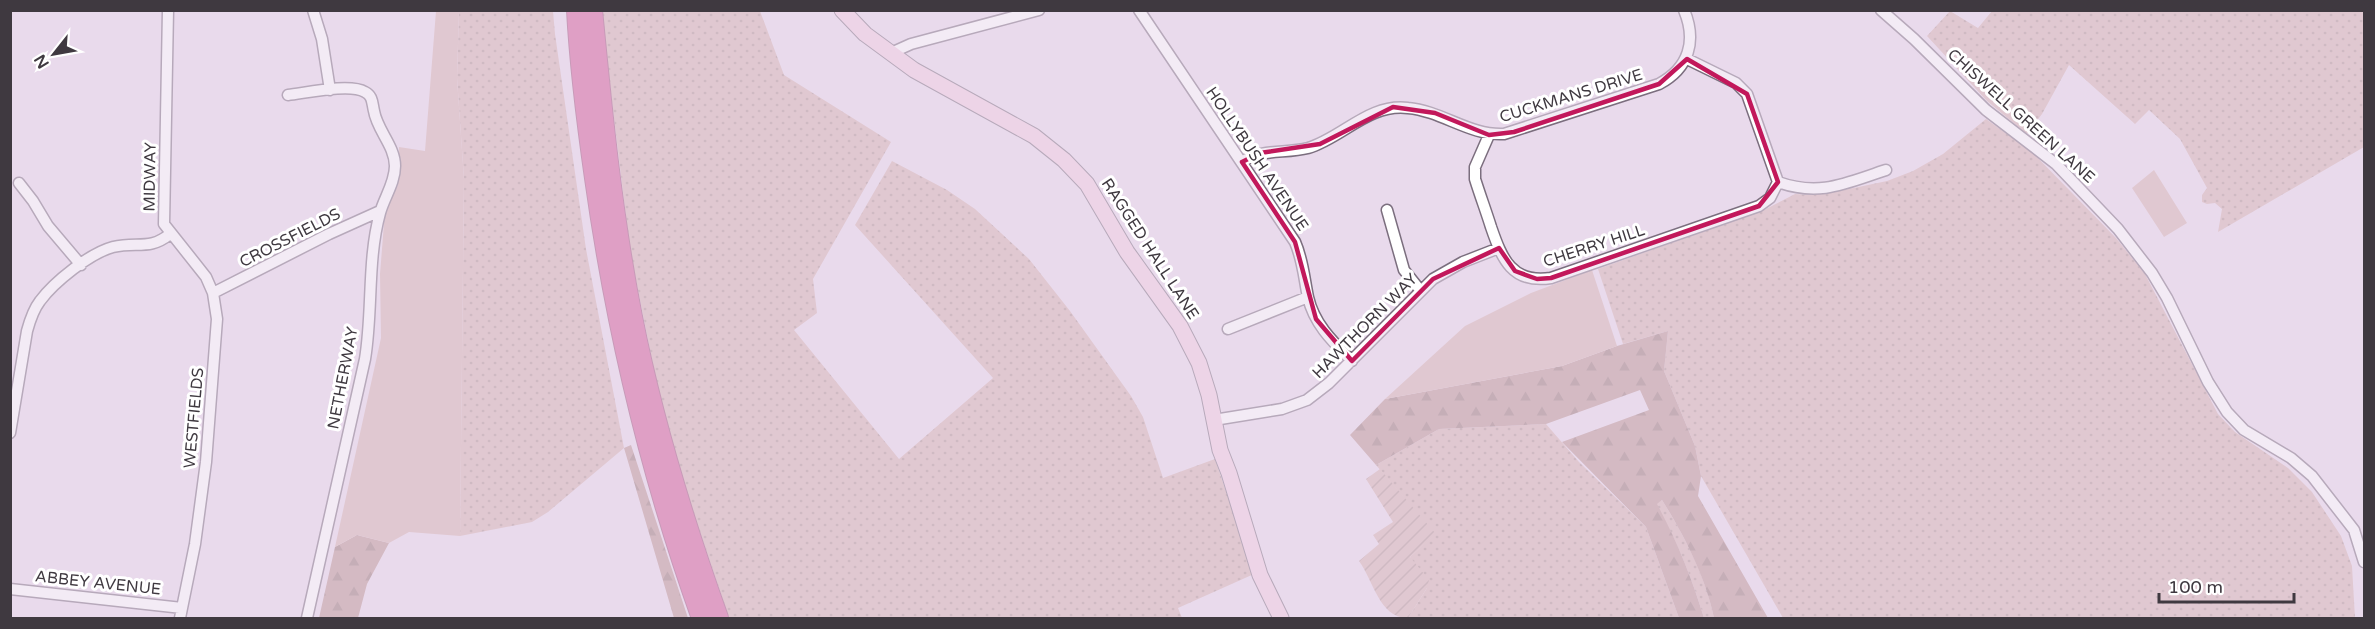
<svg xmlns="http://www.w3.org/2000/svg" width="2375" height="629" viewBox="0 0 2375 629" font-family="'Varela Round',sans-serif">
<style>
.grass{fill:url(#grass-dots)}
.forest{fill:url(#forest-firs)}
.park{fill:#d6b2af}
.garden{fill:url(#garden-furrows)}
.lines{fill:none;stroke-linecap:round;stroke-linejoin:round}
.street-casing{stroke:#7b6e7e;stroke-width:13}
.secondary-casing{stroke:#7b6e7e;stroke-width:17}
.highway-casing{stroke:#9f4d78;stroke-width:22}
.street{stroke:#fff;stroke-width:10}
.secondary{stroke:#f2cde0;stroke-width:15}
.highway{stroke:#d35896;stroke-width:20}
.marked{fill:none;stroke:#c2185b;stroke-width:4.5;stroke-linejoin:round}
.labels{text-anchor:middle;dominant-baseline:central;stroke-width:6;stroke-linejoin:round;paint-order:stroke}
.street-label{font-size:16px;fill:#3f3940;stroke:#fff}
</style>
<defs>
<pattern id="grass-dots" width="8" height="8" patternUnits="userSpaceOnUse" patternTransform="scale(1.5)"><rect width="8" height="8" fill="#d6b2af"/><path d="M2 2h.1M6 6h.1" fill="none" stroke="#af9290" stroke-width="1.8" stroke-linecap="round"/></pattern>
<pattern id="forest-firs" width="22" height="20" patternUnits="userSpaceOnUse" patternTransform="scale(1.5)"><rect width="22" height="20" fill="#ba9290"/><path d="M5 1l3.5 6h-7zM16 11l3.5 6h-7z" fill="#997877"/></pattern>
<pattern id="garden-furrows" width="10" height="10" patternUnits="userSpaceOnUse" patternTransform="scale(1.5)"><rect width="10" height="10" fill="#d6b2af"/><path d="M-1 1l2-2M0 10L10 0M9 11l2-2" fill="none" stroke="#af9290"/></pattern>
</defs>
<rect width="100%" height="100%" fill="#e9daec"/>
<!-- grass -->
<path class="grass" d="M459 11H553L555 34 586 249 624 448 548 512 532 522 460 536 464 179 457 78Z
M601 11H760L784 75 891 142 813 279 817 313 794 330 899 459 993 378 855 225 892 161 947 190 975 209 1029 259 1070 311 1131 396 1143 417 1163 478 1215 459 1254 574 1178 608 1182 618H729L667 435 630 250Z
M1992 11H2364V147L2218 232 2222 209 2215 203 2207 204 2202 202V195L2207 188 2180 139 2149 110 2135 124 2069 65 2042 114 2027 134 1987 101 1927 36 1950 11 1978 28Z
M1986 119 2032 152 2116 238 2145 274 2218 414 2235 432 2288 468 2312 492 2341 536 2352 566 2355 618H1783L1701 476 1695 446 1664 371 1668 331 1623 344 1598 269 1764 210 1795 194 1812 195 1849 189 1887 181 1913 171 1943 154Z
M1546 424 1579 462 1646 527 1679 618H1408L1427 588 1410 557 1435 534 1376 465 1439 429Z
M1662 500C1684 535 1706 577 1714 618H1704C1692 578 1677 541 1656 504Z"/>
<!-- forest -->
<path class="forest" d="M1668 331 1664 371 1695 446 1701 476 1698 496 1768 618H1714C1706 578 1684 535 1662 500L1657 504C1677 541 1692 578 1704 618H1679L1646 527 1562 442 1649 410 1640 390 1546 424 1439 429 1376 465 1350 435 1385 399 1562 366 1617 346Z
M631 445 688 618H674L624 448Z
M357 535 389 543 367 584 358 618H319L335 547Z"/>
<!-- park -->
<path class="park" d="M436 11H459L457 78 464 179 460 536 409 532 389 543 357 535 335 547 381 338 380 274 385 211 398 185 399 147 425 151Z
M2154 170 2187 223 2164 237 2132 188Z
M1592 270 1617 346 1562 366 1385 399 1465 326 1531 293Z"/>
<!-- garden -->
<path class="garden" d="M1380 469 1436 534 1410 557 1429 580 1427 588 1408 618C1380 619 1373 580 1359 561L1379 544 1373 535 1393 522 1366 479Z"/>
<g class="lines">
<!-- street casing -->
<g class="street-casing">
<path id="street" d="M168 10 164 224 206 277 213 293 217 319 206 462 195 544 180 618
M313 10 322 39 330 90
M1139 10 1295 242C1303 260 1304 278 1308 297 1314 324 1333 342 1352 361
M1881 10 1914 39 1986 110 2056 164 2118 229 2152 273 2167 298 2208 382 2227 412 2244 430 2291 458 2312 476 2354 530 2364 562
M891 53 911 44 1039 10
M1687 59 1736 83 1747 94 1778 182
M288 95C306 93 350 83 365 92 373 96 372 103 374 111 377 130 395 146 395 166 395 183 384 198 380 213 367 260 373 311 365 359L307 618
M1489 135 1475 167V179C1480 195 1486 211 1491 227 1502 259 1512 284 1551 278L1759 206 1770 198 1778 182
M1242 162C1262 148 1285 154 1308 148 1342 138 1369 103 1408 108 1442 111 1470 136 1504 134L1659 84C1689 68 1697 41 1684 10
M1778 182C1820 197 1846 183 1886 170
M19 183 33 201 48 226 81 265
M1387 210 1404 270 1420 290
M213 293 329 234 380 211
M1228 329 1308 297
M1214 420 1282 409 1307 400 1329 383 1433 279 1463 262 1499 248
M10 433 27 331C30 320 33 310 40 301 54 282 90 253 113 247 137 241 149 251 170 234
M10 589 182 608"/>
</g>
<!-- secondary casing -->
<g class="secondary-casing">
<path id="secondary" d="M842 10 865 34 914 70 1034 136 1064 160 1087 184 1127 252 1180 326 1199 363 1209 395 1220 450 1229 473 1260 575 1281 618"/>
</g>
<!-- highway casing -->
<g class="highway-casing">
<path id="highway" d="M577 10C580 67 587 122 595 178 616 328 651 476 702 618
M592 10C602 113 612 216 632 317 652 419 683 520 718 618"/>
</g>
<!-- street -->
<use href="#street" class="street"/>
<!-- secondary -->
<use href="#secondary" class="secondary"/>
<!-- highway -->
<use href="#highway" class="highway"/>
</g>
<!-- marked area -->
<path d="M0 0H2375V629H0ZM1687 59 1747 94 1778 182 1759 206 1551 278 1537 279 1515 271 1499 248 1433 279 1352 361 1316 319 1295 242 1242 162 1260 153 1320 144 1393 107 1435 113 1489 135 1514 132 1659 84Z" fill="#e9daec" fill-opacity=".55" fill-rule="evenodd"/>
<path class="marked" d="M1687 59 1747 94 1778 182 1759 206 1551 278 1537 279 1515 271 1499 248 1433 279 1352 361 1316 319 1295 242 1242 162 1260 153 1320 144 1393 107 1435 113 1489 135 1514 132 1659 84Z"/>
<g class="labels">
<!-- street labels -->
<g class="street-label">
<text transform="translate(1571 96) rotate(-17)">CUCKMANS DRIVE</text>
<text transform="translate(2021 116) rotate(42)">CHISWELL GREEN LANE</text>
<text transform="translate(1257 159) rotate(56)">HOLLYBUSH AVENUE</text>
<text transform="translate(150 177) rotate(-89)">MIDWAY</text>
<text transform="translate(290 238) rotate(-27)">CROSSFIELDS</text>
<text transform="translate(1594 246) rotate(-18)">CHERRY HILL</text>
<text transform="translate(1150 249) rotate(57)">RAGGED HALL LANE</text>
<text transform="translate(1365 326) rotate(-45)">HAWTHORN WAY</text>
<text transform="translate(343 378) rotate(-79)">NETHERWAY</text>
<text transform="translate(194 418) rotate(-85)">WESTFIELDS</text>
<text transform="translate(98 583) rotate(6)">ABBEY AVENUE</text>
</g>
</g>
<!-- border -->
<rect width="2375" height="629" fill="none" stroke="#3f3940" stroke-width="24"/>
<!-- north arrow -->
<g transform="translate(54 54) rotate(239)" stroke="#ffffff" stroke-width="4.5" paint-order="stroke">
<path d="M0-4.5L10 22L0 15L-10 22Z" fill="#3f3940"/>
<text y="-9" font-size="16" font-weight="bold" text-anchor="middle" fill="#3f3940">N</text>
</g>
<!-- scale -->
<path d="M2159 593v9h135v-9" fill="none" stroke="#3f3940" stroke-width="3"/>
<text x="2168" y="593" font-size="18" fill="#3f3940" stroke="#ffffff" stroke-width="4.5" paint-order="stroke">100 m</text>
</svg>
